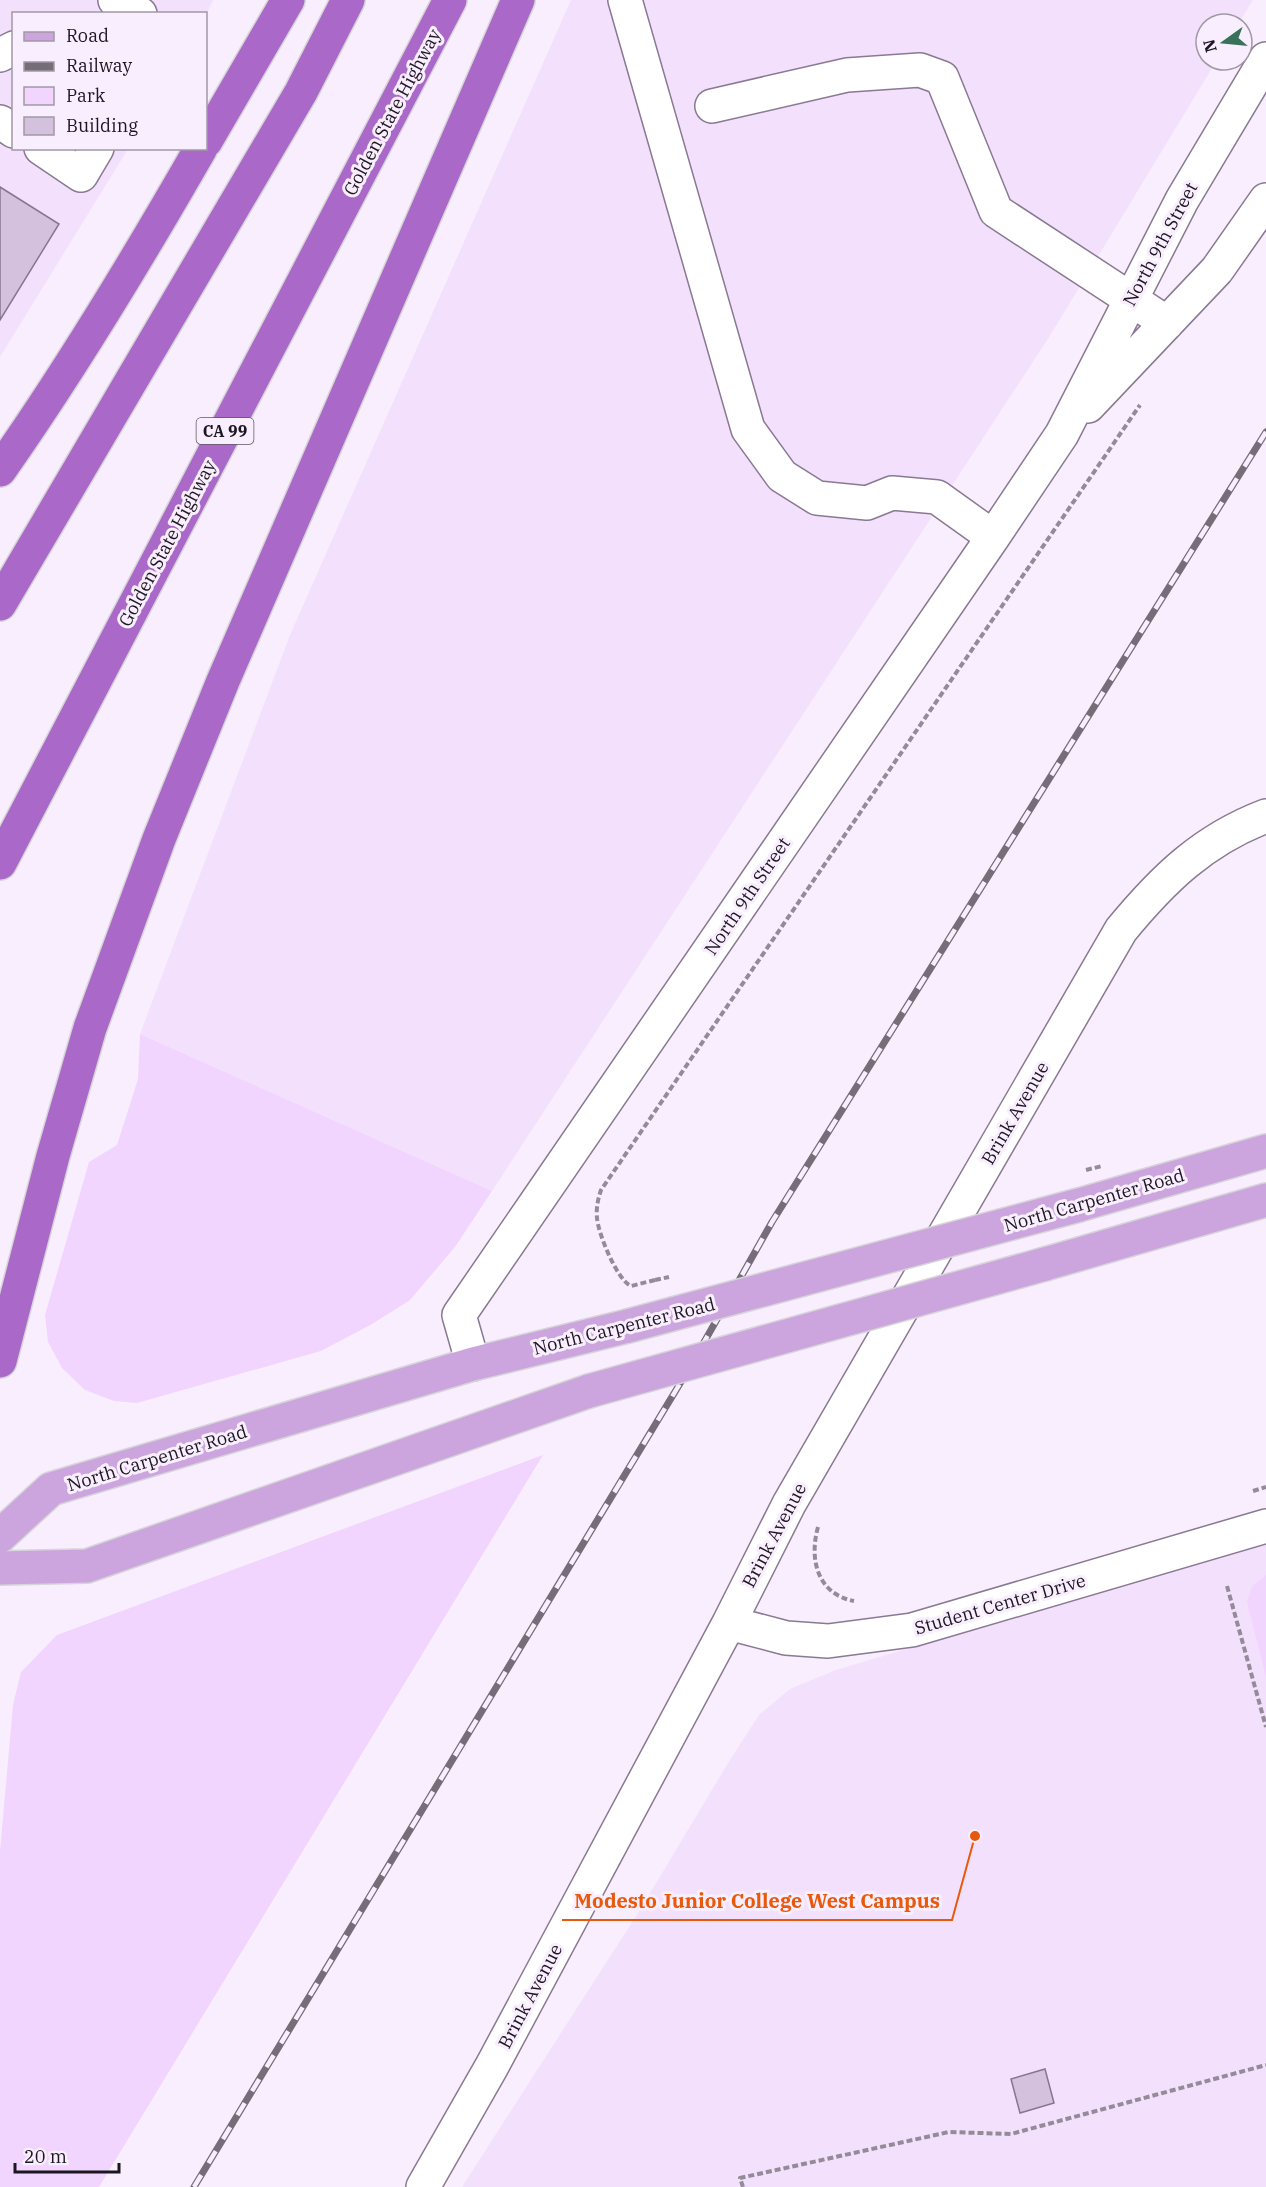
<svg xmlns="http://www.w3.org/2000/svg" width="1266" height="2187" viewBox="0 0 1266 2187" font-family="'IBM Plex Serif',serif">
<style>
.built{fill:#f3e0fc}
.green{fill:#f1d5ff}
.building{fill:#d4c1dd;stroke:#86768f;stroke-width:1.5}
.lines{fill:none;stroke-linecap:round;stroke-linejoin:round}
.minor-casing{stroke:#8a7992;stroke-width:36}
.major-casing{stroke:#d6d5d7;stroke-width:36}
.highway-casing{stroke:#d6d5d7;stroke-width:36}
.path{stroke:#948b98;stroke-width:4;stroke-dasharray:6 3;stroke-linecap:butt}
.minor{stroke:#fff;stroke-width:33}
.major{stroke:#cca5de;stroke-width:33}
.highway{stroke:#aa69c8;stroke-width:33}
.rail-casing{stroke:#756d78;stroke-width:7}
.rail{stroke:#f9eefe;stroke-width:4.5;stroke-dasharray:14;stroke-linecap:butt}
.major-bridge-casing{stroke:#d6d5d7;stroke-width:36;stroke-linecap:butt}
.path-bridge{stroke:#948b98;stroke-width:4;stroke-dasharray:6 3;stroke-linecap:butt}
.major-bridge{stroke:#cca5de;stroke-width:33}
.labels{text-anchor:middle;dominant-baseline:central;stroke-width:6;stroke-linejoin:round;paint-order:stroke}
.shield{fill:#f9eefe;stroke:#5e5762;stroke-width:1.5}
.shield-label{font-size:16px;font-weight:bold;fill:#1c161f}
.street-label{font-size:18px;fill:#1c161f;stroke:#f9eefe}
.leader{fill:none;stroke:#e8590c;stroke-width:2}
.callout-dot{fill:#e8590c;stroke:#f9eefe;stroke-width:2}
.callout-label{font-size:20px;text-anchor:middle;font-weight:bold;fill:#e8590c;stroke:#f9eefe;stroke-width:6;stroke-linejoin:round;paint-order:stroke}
</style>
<rect width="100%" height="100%" fill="#f9eefe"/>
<!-- built -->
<path class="built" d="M0 0H213L206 15V14H14V148L128 149 0 357Z
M571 0H1253L1238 24H1206V60H1217L1051 334 492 1191 140 1034 290 635Z
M1266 1542V2187H462L640 1910 728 1763 759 1715 790 1689 836 1670Z"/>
<!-- green -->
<path class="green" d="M140 1034 492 1191 455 1247 410 1300 372 1324 321 1351 137 1403 114 1401 85 1390 62 1368 48 1342 45 1315 89 1162 117 1145 138 1079Z
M543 1455 99 2187H0V1851L13 1705 21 1672 57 1635Z
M1266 1575V1677L1247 1602 1252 1586Z"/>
<!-- building -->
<path class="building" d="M0 187 59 224 0 320Z
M1045 2069 1054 2103 1020 2113 1011 2079Z"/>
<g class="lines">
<!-- minor casing -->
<g class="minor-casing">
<path id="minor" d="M115 0 140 14
M625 0 748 429 782 476 817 498 867 503 892 493 937 497 993 537
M0 55 14 48
M712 106 847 75 920 70 942 78 996 211 1167 323
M0 122 14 131
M41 148 81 175 97 148
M1088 406 1217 270 1266 200
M473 1364 459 1315 993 537 1062 434 1182 200 1266 59
M729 1623 786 1638 828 1641 912 1630 1266 1526
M423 2187 492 2066 729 1623 789 1504 1121 930C1163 879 1203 840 1266 816"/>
</g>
<!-- major casing -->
<g class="major-casing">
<path id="major" d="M1079 1205 1266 1151
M1045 1264 1266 1200
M0 1536 51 1489 473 1364 628 1326
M0 1568 87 1566 589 1391"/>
</g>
<!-- highway casing -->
<g class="highway-casing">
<path id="highway" d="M206 141 288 0
M0 470C73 366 138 258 201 148
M0 604 301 92 348 0
M0 863 450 0
M0 1361 53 1156 90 1028 159 839 223 681 518 0"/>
</g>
<!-- path -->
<path class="path" d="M655 1280 631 1286C617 1280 598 1233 597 1218 596 1208 598 1199 601 1190L1140 405
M1253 1491 1266 1487
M818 1527C809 1559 817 1594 854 1601
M1227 1586 1266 1727
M743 2187 740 2178 949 2132 1011 2134 1266 2065"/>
<!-- minor -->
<use href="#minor" class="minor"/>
<!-- major -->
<use href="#major" class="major"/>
<!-- highway -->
<use href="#highway" class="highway"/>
<!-- rail casing -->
<g class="rail-casing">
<path id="rail" d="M194 2187 690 1367 772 1222 1266 432"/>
</g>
<!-- rail -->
<use href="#rail" class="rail"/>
<!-- major-bridge casing -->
<g class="major-bridge-casing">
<path id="major-bridge" d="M628 1326 1079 1205
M589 1391 1045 1264"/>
</g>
<!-- path-bridge -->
<path class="path-bridge" d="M1086 1170 1102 1166
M655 1280 669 1277"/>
<!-- major-bridge -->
<use href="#major-bridge" class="major-bridge"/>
</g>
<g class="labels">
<!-- shield labels -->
<rect class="shield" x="196.5" y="418" width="57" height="26" rx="4.5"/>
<g class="shield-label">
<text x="225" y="431">CA 99</text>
</g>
<!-- street labels -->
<g class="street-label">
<text transform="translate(392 112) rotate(-62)">Golden State Highway</text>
<text transform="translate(1160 244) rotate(-62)">North 9th Street</text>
<text transform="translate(167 543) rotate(-62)">Golden State Highway</text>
<text transform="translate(747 896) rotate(-56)">North 9th Street</text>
<text transform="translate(1015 1113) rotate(-60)">Brink Avenue</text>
<text transform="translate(1094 1200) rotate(-16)">North Carpenter Road</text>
<text transform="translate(624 1326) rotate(-14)">North Carpenter Road</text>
<text transform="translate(157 1458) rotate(-17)">North Carpenter Road</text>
<text transform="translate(774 1535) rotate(-62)">Brink Avenue</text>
<text transform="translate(1000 1604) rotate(-16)">Student Center Drive</text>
<text transform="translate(530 1996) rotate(-62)">Brink Avenue</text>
</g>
</g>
<!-- callouts -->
<path class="leader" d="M975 1836L952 1920H562"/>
<circle class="callout-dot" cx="975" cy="1836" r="6"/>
<g class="callout-label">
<text x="757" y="1908">Modesto Junior College West Campus</text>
</g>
<!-- legend -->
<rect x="12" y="12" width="195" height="138" fill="#f9eefe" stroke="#a198a5" stroke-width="1.5"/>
<rect x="24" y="32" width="30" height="9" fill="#cca5de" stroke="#a198a5" stroke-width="1.5"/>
<text x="66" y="42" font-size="18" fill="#1c161f">Road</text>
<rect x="24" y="62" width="30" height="9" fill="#756d78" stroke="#a198a5" stroke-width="1.5"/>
<text x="66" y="72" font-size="18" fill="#1c161f">Railway</text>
<rect x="24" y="87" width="30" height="18" fill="#f1d5ff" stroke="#a198a5" stroke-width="1.5"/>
<text x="66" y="102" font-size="18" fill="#1c161f">Park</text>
<rect x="24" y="117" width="30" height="18" fill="#d4c1dd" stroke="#a198a5" stroke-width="1.5"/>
<text x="66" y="132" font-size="18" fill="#1c161f">Building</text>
<!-- north arrow -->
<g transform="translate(1224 42) rotate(255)"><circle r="28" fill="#f9eefe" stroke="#a198a5" stroke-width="1.5"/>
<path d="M0-4.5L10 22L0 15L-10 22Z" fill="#39725a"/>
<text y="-9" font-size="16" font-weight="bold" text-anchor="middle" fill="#1c161f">N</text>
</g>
<!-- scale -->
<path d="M15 2163v9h104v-9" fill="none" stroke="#1c161f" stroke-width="3"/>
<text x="24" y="2163" font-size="18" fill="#1c161f" stroke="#f9eefe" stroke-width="4.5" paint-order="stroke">20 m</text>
</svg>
